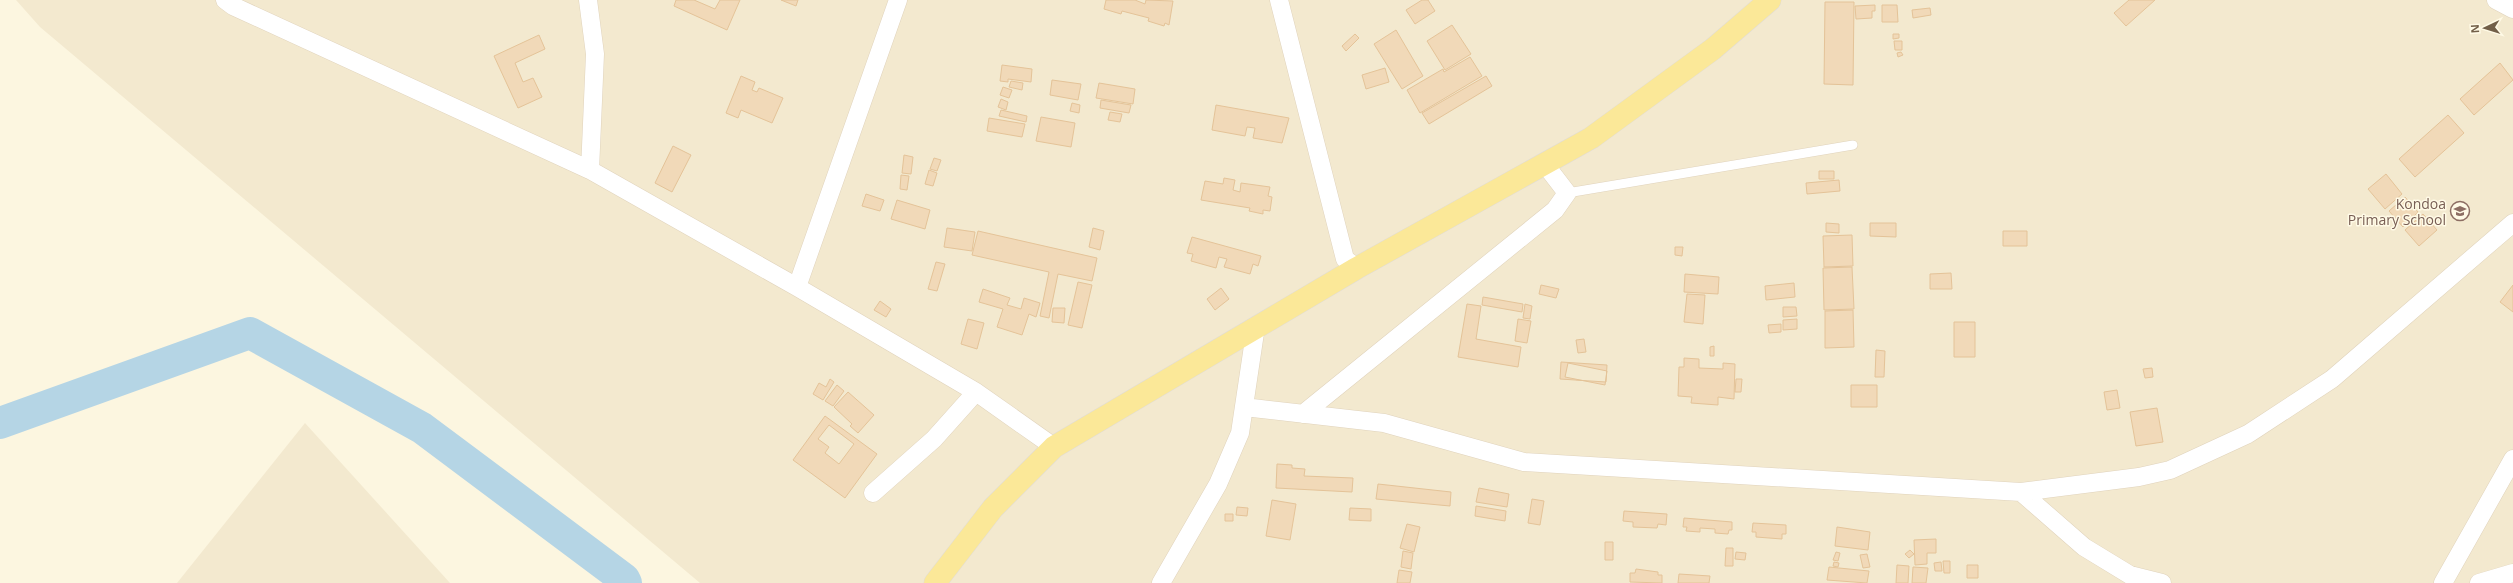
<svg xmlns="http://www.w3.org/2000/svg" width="2513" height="583" viewBox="0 0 2513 583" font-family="'Open Sans',sans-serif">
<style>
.residential{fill:#f3e9cf}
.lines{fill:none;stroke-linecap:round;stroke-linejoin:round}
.river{stroke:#b5d5e5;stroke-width:32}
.building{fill:#f1d9b8;stroke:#e4c398;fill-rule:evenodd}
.service-casing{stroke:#e0d3bc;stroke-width:10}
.minor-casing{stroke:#e0d3bc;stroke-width:19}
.primary-casing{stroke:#e0dcd7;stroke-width:23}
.service{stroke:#fff;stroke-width:9}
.minor{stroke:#fff;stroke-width:18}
.primary{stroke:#fbe898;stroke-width:22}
.labels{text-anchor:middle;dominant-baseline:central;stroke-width:3;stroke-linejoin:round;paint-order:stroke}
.education-label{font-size:14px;fill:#785e54;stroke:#fffae6;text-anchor:end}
</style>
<rect width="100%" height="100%" fill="#fcf6e0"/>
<!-- residential -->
<path class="residential" d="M16 0H2513V583H700L40 27Z
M305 423 450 583H177Z"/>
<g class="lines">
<!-- river -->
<path class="river" d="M0 423 250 333 422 428 624 579 626 583"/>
</g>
<!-- building -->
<path class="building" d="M676 0H694L715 9 720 0H740L727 30 674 6Z
M781 0H798L796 6Z
M1106 0H1135L1145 4 1146 0 1173 1 1169 25 1165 23 1164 26 1148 21 1149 18 1122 11 1121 14 1104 9Z
M1422 0H1428L1435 11 1415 24 1406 10Z
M2129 0H2155L2126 26 2114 13Z
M1825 2H1854L1853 85 1824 84Z
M1875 5V11H1872V18L1856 19 1855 6Z
M1882 5H1897L1898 22H1882Z
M1930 8 1931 15 1913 18 1912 10Z
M1452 25 1471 54 1445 70 1427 41Z
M1396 30 1423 76 1402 89 1374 44Z
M1355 34 1359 38 1346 51 1342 46Z
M1893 34H1899V38L1893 39Z
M539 35 545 49 515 63 523 82 533 78 542 97 518 108 494 56Z
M1894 41H1902V50H1895Z
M1901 52 1903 55 1898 57 1897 53Z
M1470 57 1482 76 1420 113 1407 90 1443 69 1444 72Z
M2500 63 2513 80 2474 115 2460 99Z
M1002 65 1032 69 1031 82 1008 79V82L1000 81Z
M1385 68 1389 82 1366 89 1362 75Z
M741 76 755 82 752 90 757 92 759 88 783 98 772 123 741 110 738 118 726 113Z
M1486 76 1492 86 1429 124 1422 113Z
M1052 80 1081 84 1078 100 1050 95Z
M1011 81 1023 83 1022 90 1009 87Z
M1099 83 1135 89 1133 104 1096 98Z
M1003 87 1012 90 1009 98 1000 95Z
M1001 99 1008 102 1006 110 998 107Z
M1101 100 1131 105 1129 113 1100 108Z
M1072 103 1080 105 1079 113 1070 111Z
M1216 105 1289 118 1282 143 1253 138 1255 128 1247 127 1245 136 1212 130Z
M1001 110 1027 116 1026 122 999 116Z
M1110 112 1122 114 1120 122 1108 120Z
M2448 115 2464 133 2415 177 2399 159Z
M1041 117 1075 123 1071 147 1036 141Z
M989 118 1025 124 1022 137 987 131Z
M673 146 691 155 672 192 655 183Z
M904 155 913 157 911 174 902 173Z
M934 158 941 160 937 171 930 169Z
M929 170 937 173 933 186 925 184Z
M1819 171H1834V179H1819Z
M2386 174 2402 194 2385 209 2368 189Z
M901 175 909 176 907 190 900 189Z
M1224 178 1235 180 1233 190 1240 192 1241 183 1270 187 1268 196 1272 197 1270 211 1263 210V214L1249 211 1250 208 1201 200 1205 181 1223 184Z
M1839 180 1840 191 1807 194 1806 183Z
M866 194 884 200 880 211 862 206Z
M2405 197 2418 212 2403 227 2389 211Z
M897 200 930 210 925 229 891 219Z
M2423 214 2437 230 2419 246 2405 230Z
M1826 223 1839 224V233L1826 232Z
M1870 223H1896V237L1870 236Z
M947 228 975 232 972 251 944 247Z
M1093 228 1104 231 1100 250 1089 247Z
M978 231 1097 258 1092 281 1058 274 1049 318 1040 316 1049 272 972 255Z
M2003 231H2027V246H2003Z
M1852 235 1853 266 1824 267 1823 236Z
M1192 237 1261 256 1258 266 1253 264 1250 274 1224 267 1227 259 1219 257 1216 268 1191 261 1193 254 1187 253Z
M1675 247H1683L1682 256 1675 255Z
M936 262 945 264 937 291 928 289Z
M1852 267 1854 309 1824 310 1823 268Z
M1951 273 1952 289H1930V274Z
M1685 274 1719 277 1718 294 1684 292Z
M1078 282 1092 285 1082 328 1068 325Z
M1794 283 1795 297 1766 300 1765 286Z
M1541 285 1559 289 1556 298 1539 294Z
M2513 285V312L2500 302Z
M1221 288 1229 299 1215 310 1207 299Z
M983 289 1010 298 1007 305 1021 309 1024 298 1040 303 1036 317 1029 314 1022 335 997 327 1003 309 979 302Z
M1687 294 1705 295 1703 324 1684 322Z
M1483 297 1523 304 1522 312 1482 305Z
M880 301 891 309 886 317 874 310Z
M1467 304 1481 306 1476 339 1521 347 1518 367 1458 357Z
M1525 304 1532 306 1530 319 1523 318Z
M1783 307H1796L1797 316 1783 317Z
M1053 308H1065L1064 323 1052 322Z
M1853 310 1854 347 1825 348V311Z
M968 319 984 323 977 349 961 344Z
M1518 319 1531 321 1527 343 1515 341Z
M1797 319V329L1783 330V320Z
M1954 322H1975V357H1954Z
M1781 324V332L1769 333 1768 325Z
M1584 339 1586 352 1578 353 1576 340Z
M1714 346V356H1710V347Z
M1876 350 1885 351 1884 377H1875Z
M1684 358 1699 359V368L1723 369V363L1735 364 1734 399 1718 397V405L1691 403 1692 397 1678 396 1679 367H1684Z
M1561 362 1607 365 1606 382 1560 379Z
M1568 363 1607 371 1605 385 1565 377Z
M2152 368 2153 377 2145 378 2143 369Z
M830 379 834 382 823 400 813 394 819 383 826 387Z
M1736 379H1742L1741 392H1735Z
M837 385 844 391 833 406 825 401Z
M1851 385H1877V407H1851Z
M2117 390 2120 408 2107 410 2104 392Z
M848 392 874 415 858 433 850 426 852 424 834 407Z
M2157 408 2163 442 2136 446 2130 412Z
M825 416 877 454 845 498 793 460ZM829 425 854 444 839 464 825 453 829 447 818 439Z
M1277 464 1292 465V468L1305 469 1304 476 1353 478 1352 492 1276 488Z
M1378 484 1451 492 1450 506 1376 499Z
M1479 488 1509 494 1507 507 1476 502Z
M1532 499 1544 501 1540 525 1528 523Z
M1272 500 1296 504 1290 540 1266 536Z
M1476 506 1506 511 1505 521 1475 516Z
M1237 507 1248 508 1247 516 1236 515Z
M1350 508 1371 509V521L1349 520Z
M1624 511 1667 514 1666 525 1658 524 1657 528 1633 527V522L1623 521Z
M1225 514H1233V521H1225Z
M1684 518 1732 522V530H1729L1728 534 1715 533V529L1700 528V532L1686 531 1687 527H1683Z
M1753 523 1786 525V534H1782V539L1756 537V532H1752Z
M1407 524 1420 527 1414 552 1400 548Z
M1837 527 1870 532 1868 550 1835 546Z
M1936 539V553H1927V564L1915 565 1914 540Z
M1605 542H1613V560H1605Z
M1726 548H1733V566H1725Z
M1910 550 1914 554 1909 558 1905 554Z
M1403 551 1413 553 1411 569 1401 567Z
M1736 552 1746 553 1745 560 1735 559Z
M1836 552 1840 553 1838 561 1833 560Z
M1867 554 1870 567 1863 568 1860 555Z
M1943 561H1950V573H1944Z
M1834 562 1839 563 1838 567 1833 566Z
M1941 562 1942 571H1935L1934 563Z
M1897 565 1909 566 1908 583H1896Z
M1967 565H1978V578H1967Z
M1829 567 1869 571 1867 583 1827 580Z
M1913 567 1928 568 1926 583H1912Z
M1636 569 1658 572V575H1662V583L1630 582V573H1635Z
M1399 570 1412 572 1410 583H1397Z
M1679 574 1710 576 1709 583H1678Z"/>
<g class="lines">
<!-- service casing -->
<g class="service-casing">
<path id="service" d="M1567 193 1853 145"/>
</g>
<!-- minor casing -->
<g class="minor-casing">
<path id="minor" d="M225 0 233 6 590 170 797 287 976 392 1054 447
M588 0 595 54 590 170
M1279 0 1345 259 1357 268
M2496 0 2513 9
M797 287 898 0
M1244 407 1384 423 1524 462 2021 492 2084 547 2130 575 2162 583
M1303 414 1555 210 1567 193 1544 163
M2021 492 2139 477 2170 470 2248 434 2332 379 2513 223
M873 493 934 439 976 392
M1161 583 1218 484 1240 433 1256 326
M2443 583 2513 459
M2479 583 2513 573"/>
</g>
<!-- primary casing -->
<g class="primary-casing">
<path id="primary" d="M935 583 993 508 1054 447 1357 268 1591 138 1713 49 1770 0"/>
</g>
<!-- service -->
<use href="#service" class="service"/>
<!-- minor -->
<use href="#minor" class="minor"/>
<!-- primary -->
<use href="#primary" class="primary"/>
</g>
<!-- icons -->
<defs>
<g id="school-ring" transform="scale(1)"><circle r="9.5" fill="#fffae6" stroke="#8d6e63" stroke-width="1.5"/><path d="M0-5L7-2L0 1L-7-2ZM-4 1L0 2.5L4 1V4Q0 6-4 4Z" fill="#8d6e63"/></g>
</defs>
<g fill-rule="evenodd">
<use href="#school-ring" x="2460" y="211"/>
</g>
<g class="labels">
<!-- education labels -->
<g class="education-label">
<text x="2446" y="203">Kondoa<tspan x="2446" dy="16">Primary School</tspan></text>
</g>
</g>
<!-- north arrow -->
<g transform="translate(2485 28) rotate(266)" stroke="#fffae6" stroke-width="3" paint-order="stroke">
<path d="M0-3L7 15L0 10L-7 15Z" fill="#725f48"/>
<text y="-6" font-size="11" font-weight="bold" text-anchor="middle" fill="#725f48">N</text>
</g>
</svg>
